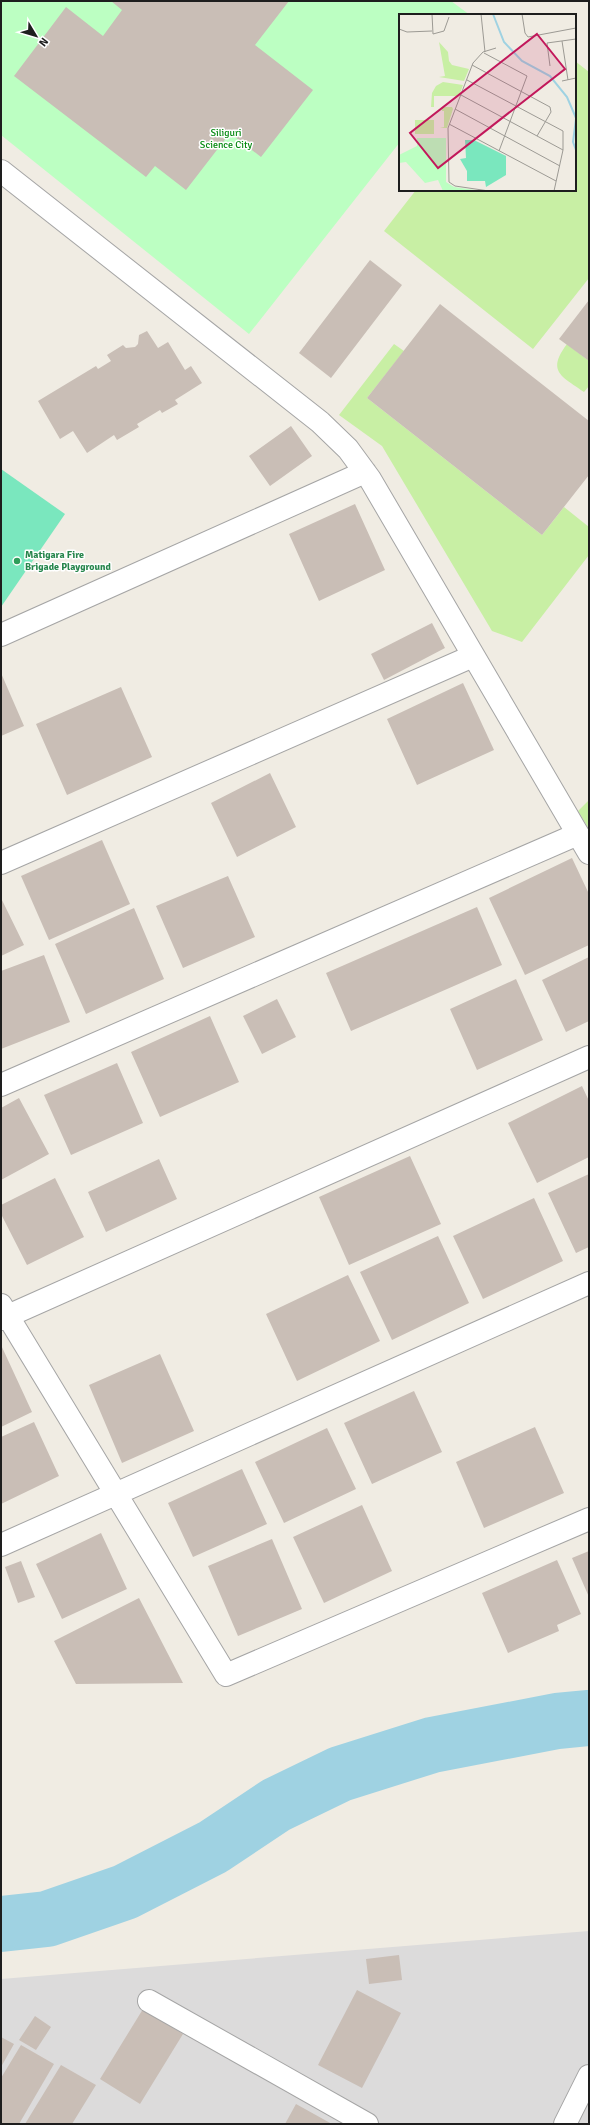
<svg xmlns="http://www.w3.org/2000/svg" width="590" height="2125" viewBox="0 0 590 2125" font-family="Signika,sans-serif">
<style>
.residential{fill:#dcdbdb}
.grass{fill:#c8efa4}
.park{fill:#bcffc2}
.pitch{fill:#7ae7be}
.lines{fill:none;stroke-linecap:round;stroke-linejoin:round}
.river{stroke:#9fd2e2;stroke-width:56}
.building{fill:#c9beb6}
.minor-casing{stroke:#a5a5a5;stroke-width:24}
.minor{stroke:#fff;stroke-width:22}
.leisure-dot{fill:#2e9e5b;stroke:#fff;stroke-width:1.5}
.labels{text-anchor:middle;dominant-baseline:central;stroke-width:3;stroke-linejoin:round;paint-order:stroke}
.park-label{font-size:10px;fill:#01880d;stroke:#fff}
.leisure-label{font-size:10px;font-weight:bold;fill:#27864d;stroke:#fff;text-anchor:start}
.inset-river{fill:none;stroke:#9fd2e2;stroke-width:2}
.inset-road{fill:none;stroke:#9c9a94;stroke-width:1}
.view{fill:#c2185b;fill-opacity:0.15;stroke:#c2185b;stroke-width:2}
.inset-edge{fill:none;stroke:#1e1e1e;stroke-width:2}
</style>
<rect width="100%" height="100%" fill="#f0ece3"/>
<!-- residential -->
<path class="residential" d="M589 1931V2124H1V1979Z"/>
<!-- grass -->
<path class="grass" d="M575 61 589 72V278L533 349 384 231 416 190H575Z
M394 344 404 351 367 398 542 535 564 507 589 527V555L522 642 492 631 382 446 339 415Z
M567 344 589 361V386L584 392C562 376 546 372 567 344Z
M589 800V829L578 811Z"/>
<!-- park -->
<path class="park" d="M1 1H451L470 15H400V142L249 334 1 135Z"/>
<!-- pitch -->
<path class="pitch" d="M1 469 65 514 1 607Z"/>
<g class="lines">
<!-- river -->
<path class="river" d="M1 1924 47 1919 125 1892 213 1847 276 1805 340 1774 432 1745 557 1721 589 1718"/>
</g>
<!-- building -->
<path class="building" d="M111 1H289L255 45 313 90 261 157 230 133 186 190 155 166 146 177 14 76 66 7 103 36 122 10Z
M370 260 402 285 331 378 299 353Z
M589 300V361L559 339Z
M440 304 589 421V475L542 535 367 398Z
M147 331 158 348 168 342 185 370 191 366 202 383 175 400 178 404 162 413 160 410 137 424 139 427 117 440 114 435 87 453 73 431 60 439 38 401 96 366 98 369 111 361 107 355 123 345 126 348 135 347 138 344 139 335Z
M291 426 312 456 270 486 249 456Z
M355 504 385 570 319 601 289 534Z
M432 623 445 648 384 680 371 654Z
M1 673 24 726 1 736Z
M463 683 494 750 417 785 387 719Z
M121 687 152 757 67 795 36 724Z
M270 773 296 827 237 857 211 803Z
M102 840 130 904 49 940 21 876Z
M572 858 589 894V945L525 975 489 898Z
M228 876 255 937 183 968 156 906Z
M1 898 24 945 1 956Z
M477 907 502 965 351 1031 326 973Z
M134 908 164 979 86 1014 55 944Z
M44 955 70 1022 1 1049V971Z
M589 957V1021L566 1032 542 980Z
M516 979 543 1040 477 1070 450 1009Z
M277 999 296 1037 262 1054 243 1016Z
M210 1016 239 1082 160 1117 131 1052Z
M117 1063 143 1123 71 1155 44 1095Z
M582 1086 589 1101V1157L537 1183 508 1123Z
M19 1098 49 1154 1 1180V1108Z
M410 1156 441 1224 349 1265 319 1197Z
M159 1159 177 1199 106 1232 88 1192Z
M589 1174V1247L576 1253 548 1193Z
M55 1178 84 1237 27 1265 1 1214V1205Z
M534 1198 563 1261 483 1299 453 1236Z
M438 1236 469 1303 392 1340 360 1272Z
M348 1275 380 1341 297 1381 266 1314Z
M1 1345 32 1412 1 1427Z
M160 1354 194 1431 122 1463 89 1385Z
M414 1391 442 1452 372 1484 344 1423Z
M34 1422 59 1476 1 1504V1437Z
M535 1427 564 1493 484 1528 456 1462Z
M327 1428 356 1489 284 1523 255 1462Z
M242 1469 267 1524 193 1557 168 1503Z
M362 1505 392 1571 324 1603 293 1537Z
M101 1533 127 1589 62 1619 36 1564Z
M272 1539 302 1609 238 1636 208 1566Z
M589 1551V1597L572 1558Z
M557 1560 581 1614 557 1625 559 1631 508 1653 482 1593Z
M21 1561 35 1597 18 1603 5 1567Z
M139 1598 183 1683 76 1684 54 1641Z
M399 1955 402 1980 369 1984 366 1959Z
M357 1990 401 2013 362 2088 318 2065Z
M143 2009 183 2034 140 2104 100 2079Z
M35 2016 51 2027 36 2050 19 2040Z
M1 2037 14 2044 1 2067Z
M21 2045 54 2064 19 2124H1V2078Z
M61 2065 96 2085 72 2124H25Z
M296 2104 332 2124H285Z"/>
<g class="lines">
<!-- minor casing -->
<g class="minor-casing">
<path id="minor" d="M1 171 320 422 348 449 370 479 589 853
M1 635 365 472
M1 863 473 656
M1 1085 578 834
M1 1305 226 1675 589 1519
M1 1319 589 1057
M1 1545 589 1283
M149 2001 367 2124
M565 2124 589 2076"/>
</g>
<!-- minor -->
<use href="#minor" class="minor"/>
</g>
<!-- markers -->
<circle class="leisure-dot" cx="17" cy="561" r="4"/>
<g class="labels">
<!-- park labels -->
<g class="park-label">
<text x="226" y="133">Siliguri<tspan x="226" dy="12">Science City</tspan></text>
</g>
<!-- leisure labels -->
<g class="leisure-label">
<text x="25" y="555">Matigara Fire<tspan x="25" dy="12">Brigade Playground</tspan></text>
</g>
</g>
<!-- overview -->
<g transform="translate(399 14)">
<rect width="177" height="177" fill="#f0ece3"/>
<path d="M40 28 49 38 50 47 53 51 70 55 65 67 40 63 46 62ZM44 68 64 71 60 82H35V93H32L33 79 37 72ZM43 93H53L54 95 48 114H41L45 113V97H43ZM16 106H35V120H16Z" fill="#c8efa4"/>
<path d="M18 124H47V168L55 173 83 177H44L39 166 26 169 7 148 0 149V141L18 132Z" fill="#bcffc2"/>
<path d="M66 126H75L107 142V161L87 173 86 167H68V157L61 145 67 144Z" fill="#7ae7be"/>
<path class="inset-river" d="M94 0 105 28 123 47 151 62 168 83 177 104M177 105 174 128 177 136"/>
<path class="inset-road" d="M33 0 34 20 45 17 50 3M82 0 86 38M123 0 126 19 129 23 177 14M0 15 8 18 33 17M163 27 169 66M85 39 128 62 100 137M73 51 151 93 152 98 138 122M151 52 148 29 177 25M68 66 164 117V136L155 177M163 67 177 64M62 81 164 136M56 95 161 152M50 110 157 167M90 177 56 172 50 168 49 114 74 49 84 38 97 34"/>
<path class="view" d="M138 20 166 55 39 154 11 119Z"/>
<rect width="177" height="177" class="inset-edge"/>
</g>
<!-- border -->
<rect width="590" height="2125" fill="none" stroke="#1e1e1e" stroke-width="4"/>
<!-- north arrow -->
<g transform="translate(36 36) rotate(128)" stroke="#ffffff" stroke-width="3" paint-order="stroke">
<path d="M0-3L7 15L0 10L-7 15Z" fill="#1e1e1e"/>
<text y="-6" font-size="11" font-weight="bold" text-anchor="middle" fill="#1e1e1e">N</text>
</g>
</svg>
